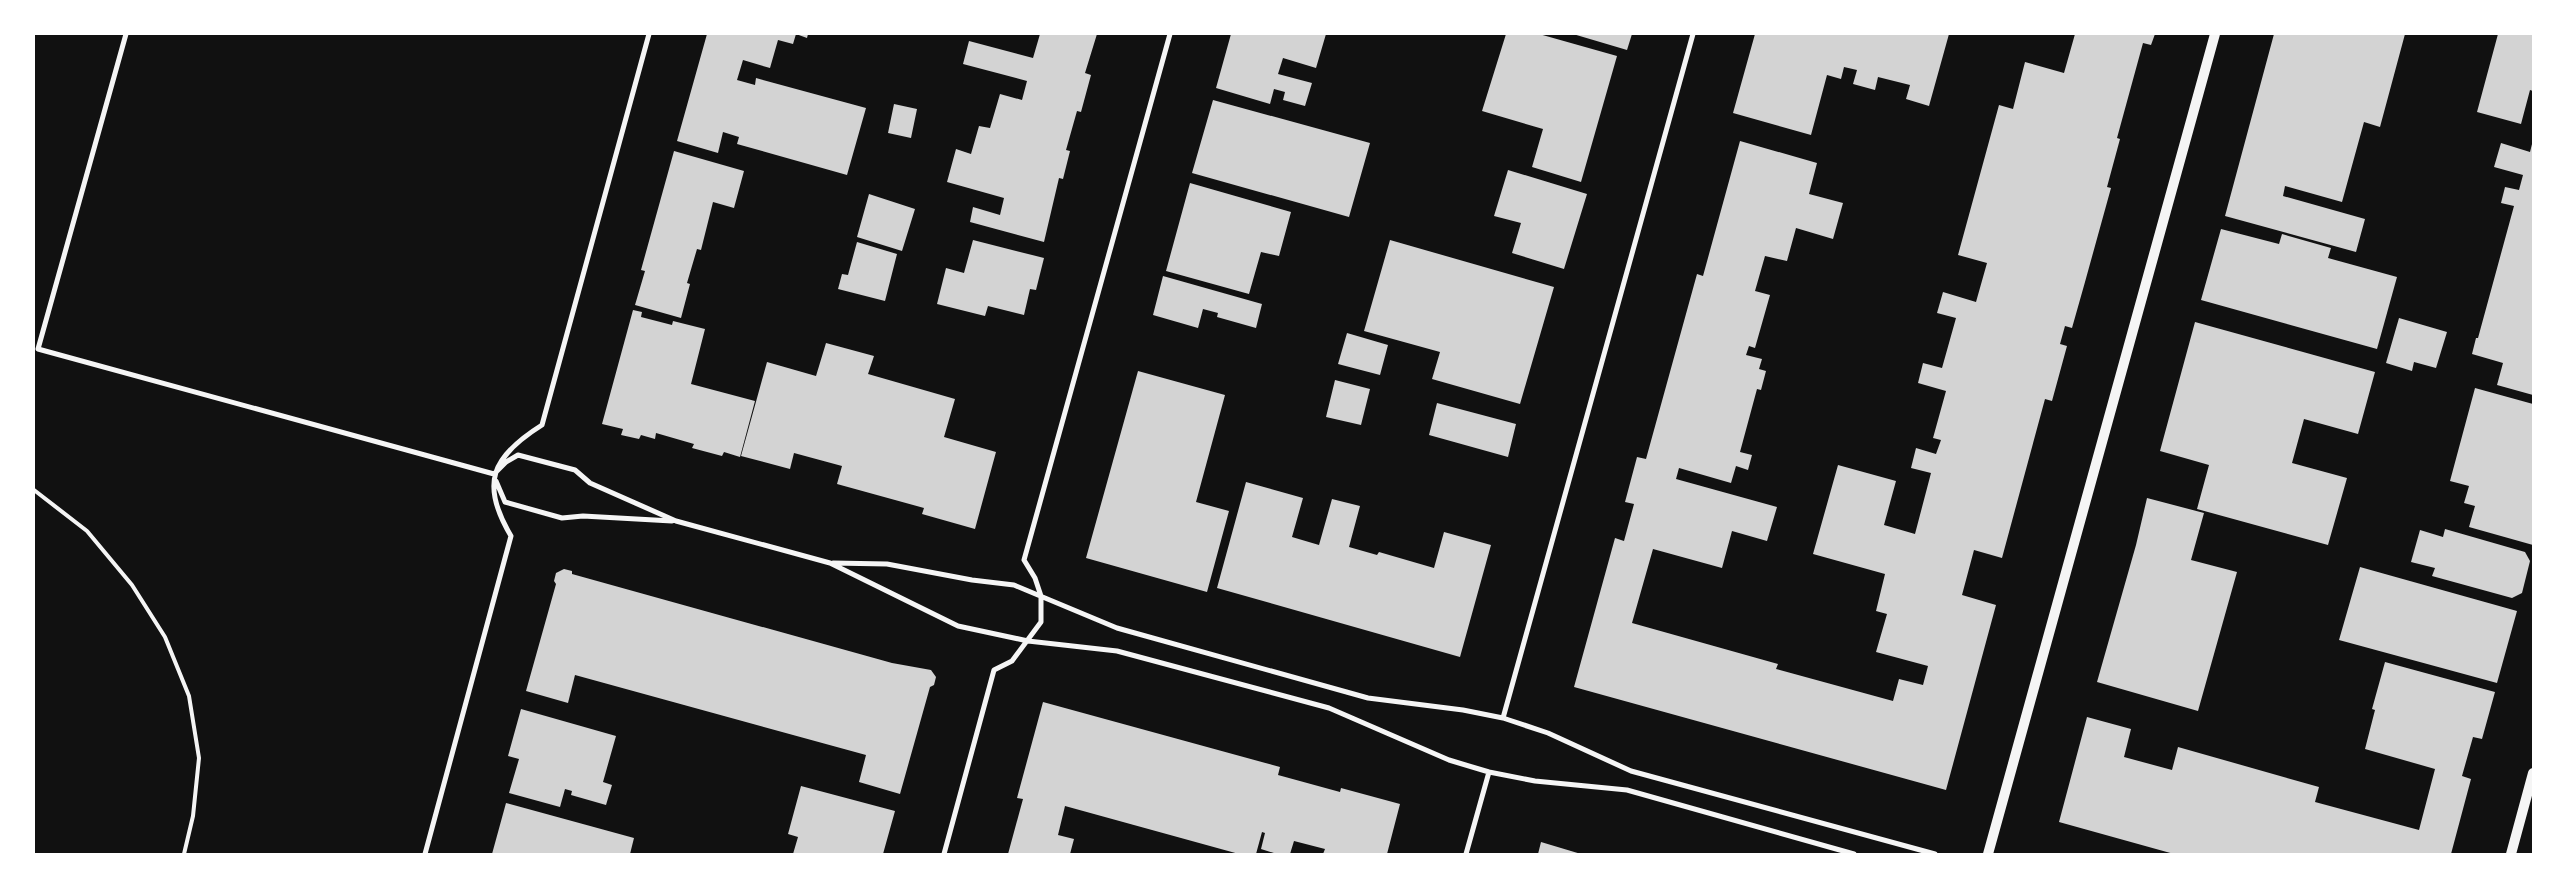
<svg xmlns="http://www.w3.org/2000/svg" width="2567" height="888" viewBox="0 0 2567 888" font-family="'Sofia Sans Condensed',sans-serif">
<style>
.building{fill:#d3d3d3}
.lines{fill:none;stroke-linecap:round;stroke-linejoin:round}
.service{stroke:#f5f5f5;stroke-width:4}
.minor{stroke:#f5f5f5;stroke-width:5}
.secondary{stroke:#f5f5f5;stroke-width:10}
</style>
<rect width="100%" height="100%" fill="#111"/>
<!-- building -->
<path class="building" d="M707 34H808L807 38 796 34 793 44 778 40 770 68 743 60 737 80 755 85 756 78 866 108 847 175 737 144 739 137 723 132 718 153 677 141Z
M1040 34H1097L1085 73 1091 75 1081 112 1077 111 1066 150 1070 151 1063 179 1059 178 1044 242 970 222 973 207 1000 215 1004 198 947 182 956 149 971 154 979 126 990 128 1000 94 1022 100 1027 81 963 64 969 41 1033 58Z
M1231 34H1326L1316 68 1283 58 1278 74 1312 83 1305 106 1283 100 1285 92 1274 89 1270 104 1216 88Z
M1506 34H1539L1617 56 1581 182 1532 167 1543 129 1482 111Z
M1573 34H1632L1627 50Z
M1755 34H1949L1929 106 1906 99 1910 85 1878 77 1875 90 1853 84 1857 70 1844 67 1841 79 1827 75 1811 135 1733 113Z
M2075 34H2155L2151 45 2143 43 2117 138 2120 139 2107 187 2111 188 2085 282 2072 328 2065 326 2060 344 2067 346 2052 401 2045 399 2002 558 1974 550 1962 595 1996 605 1946 790 1574 687 1615 538 1624 541 1634 504 1625 502 1637 457 1646 459 1697 274 1703 276 1740 141 1817 163 1809 194 1843 203 1833 239 1796 228 1787 261 1765 256 1755 291 1770 295 1755 348 1749 346 1746 355 1762 359 1759 369 1766 371 1761 390 1757 389 1740 452 1752 455 1748 470 1736 466 1731 483 1679 468 1676 479 1777 507 1767 541 1732 531 1722 568 1653 549 1632 623 1778 664 1776 669 1893 701 1899 679 1923 685 1928 666 1876 652 1887 614 1876 611 1885 574 1813 554 1838 465 1896 481 1884 525 1915 534 1931 473 1911 468 1916 448 1936 454 1941 440 1933 438 1946 391 1918 383 1923 363 1942 368 1956 318 1937 313 1943 292 1976 302 1987 263 1958 255 1999 105 2013 109 2025 62 2064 73Z
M2274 34H2405L2380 127 2364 122 2342 202 2285 186 2283 196 2365 219 2356 252 2225 216Z
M2498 34H2533V91L2530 90 2521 124 2477 112Z
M1213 100 1370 143 1349 217 1192 173Z
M894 104 917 109 911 138 888 133Z
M2533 140V395L2497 385 2503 363 2472 354 2476 338H2478L2514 206 2501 203 2505 187 2519 190 2523 175 2494 167 2501 143 2530 152Z
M674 151 744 171 734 208 713 202 701 250 697 249 687 283 690 284 681 318 635 305 645 271 641 270Z
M1508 170 1587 194 1564 269 1512 253 1521 223 1494 216Z
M1190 183 1291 212 1279 256 1261 252 1249 294 1166 271Z
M869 194 915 209 902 251 857 237Z
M2221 229 2279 244 2282 234 2331 248 2328 258 2397 277 2377 349 2201 300Z
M973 240 1044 258 1036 290 1030 289 1024 315 988 306 985 316 937 304 946 268 964 273Z
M1390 240 1554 287 1520 404 1432 379 1440 352 1364 331Z
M857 242 897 254 885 301 838 289 842 274 848 275Z
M1163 276 1262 304 1256 328 1217 317 1218 313 1203 309 1198 328 1153 315Z
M633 310 642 312 641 317 672 325 673 321 705 329 691 384 755 401 740 457 724 452 722 456 692 448 694 444 656 433 655 439 641 435 639 439 621 435 623 429 602 424Z
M2399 318 2447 332 2436 368 2414 362 2412 371 2386 363Z
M2195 322 2375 372 2358 434 2304 419 2292 463 2347 478 2328 545 2197 509 2209 465 2160 451Z
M1347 333 1388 345 1380 375 1338 364Z
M826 343 874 356 868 374 955 399 944 437 996 452 975 529 922 514 924 508 837 484 842 466 794 453 790 469 741 456 767 362 816 376Z
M1138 371 1225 395 1196 502 1229 511 1207 592 1086 558Z
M1335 380 1370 389 1361 425 1326 417Z
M2475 388 2533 404V545L2469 527 2475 506 2464 503 2469 486 2450 481Z
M1437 403 1516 424 1508 457 1429 435Z
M1246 482 1303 498 1292 537 1319 545 1332 499 1360 506 1349 547 1377 555 1379 552 1434 568 1444 532 1491 545 1460 657 1217 588Z
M2147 498 2204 513 2191 560 2237 572 2198 711 2097 682 2136 545Z
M2445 529 2525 552 2530 561 2522 593 2512 598 2432 576 2435 568 2411 562 2420 530 2443 537Z
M2360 567 2517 611 2497 683 2339 640Z
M564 569 572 571V574L892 663 931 670 936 677 934 685 930 687 900 794 859 782 866 755 575 675 568 703 526 691 556 584 554 581 556 573Z
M2385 662 2495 692 2482 739 2473 737 2462 776 2471 779 2451 854H2174L2059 822 2087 717 2131 729 2124 757 2172 770 2178 747 2319 787 2315 802 2419 830 2435 769 2365 749 2375 710 2372 709Z
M1043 702 1280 767 1278 775 1340 792 1341 788 1400 804 1387 854H1323L1325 849 1294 841 1290 854H1277L1261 849 1265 833 1262 832 1256 854H1239L1065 806 1058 835 1074 839 1070 854H1008L1023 799 1017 798Z
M521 709 616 736 603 782 612 785 606 805 571 795 572 791 565 789 560 807 509 793 519 759 508 756Z
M801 786 895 811 883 854H793L798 837 788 834Z
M506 803 634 838 630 854H492Z
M1541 842 1581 854H1538Z"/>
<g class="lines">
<!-- service -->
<path class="service" d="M34 490 87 531 132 585 165 637 189 696 199 758 193 816 184 854"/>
<!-- minor -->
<path class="minor" d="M126 34 38 349 494 474
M494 474 506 462 518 455 575 470 590 483 676 521 830 563 958 626 1028 641 1117 651 1329 708 1449 760 1489 772 1535 781 1627 790 1854 854
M496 481 505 502 562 518 583 516 672 521
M833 563 887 564 972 580 1014 585 1117 628 1368 698 1463 710 1503 718 1548 733 1631 771 1935 854
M1503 718 1693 34
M425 854 511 536C480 484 491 457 542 425L649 34
M944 854 994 670 1012 661 1041 622V596L1035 578 1024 560 1170 34
M1466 854 1489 772"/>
<!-- secondary -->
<path class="secondary" d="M1988 854 2215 34
M2511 854 2533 773"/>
</g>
<!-- border -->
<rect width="2567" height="888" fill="none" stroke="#ffffff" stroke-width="70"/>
</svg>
